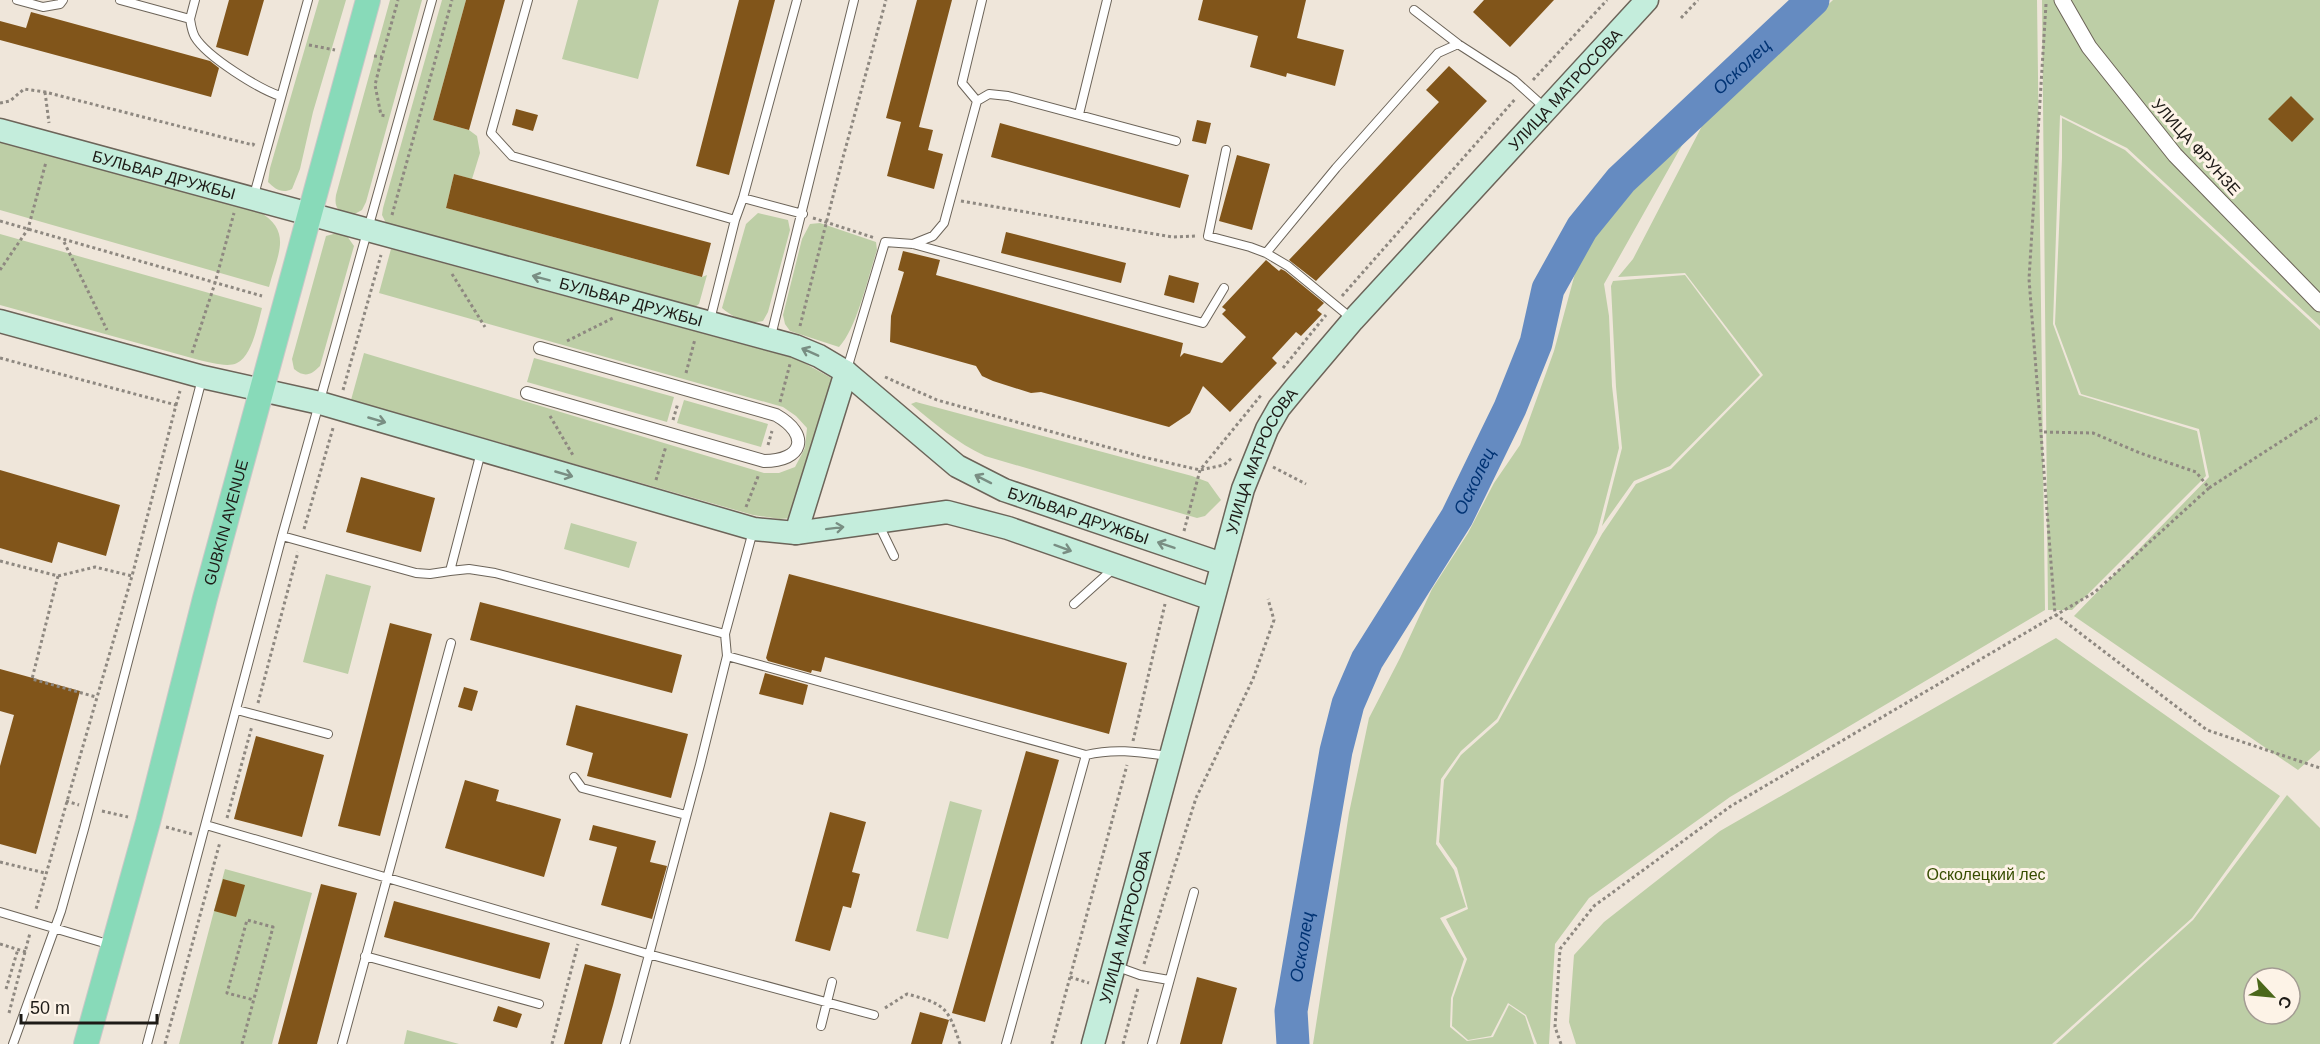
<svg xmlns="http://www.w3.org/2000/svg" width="2320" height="1044" viewBox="0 0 2320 1044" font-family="Arial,sans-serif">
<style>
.green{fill:#bdcea6;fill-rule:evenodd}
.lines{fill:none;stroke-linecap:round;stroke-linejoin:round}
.river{stroke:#658bc1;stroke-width:33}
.building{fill:#81551a}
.service-casing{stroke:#6c6459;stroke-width:10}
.pedestrian-casing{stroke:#6c6459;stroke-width:14}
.minor-casing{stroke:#6c6459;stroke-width:17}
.secondary-casing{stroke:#6c6459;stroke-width:25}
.primary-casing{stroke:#c9c8c7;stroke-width:26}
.path{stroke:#8e8880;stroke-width:3;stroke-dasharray:3 3;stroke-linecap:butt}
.service{stroke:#fff;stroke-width:8}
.pedestrian{stroke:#fff;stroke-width:12}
.minor{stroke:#fff;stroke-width:15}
.secondary{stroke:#c4eddc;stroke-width:22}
.primary{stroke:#88dab9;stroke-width:24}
.oneway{stroke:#798e83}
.labels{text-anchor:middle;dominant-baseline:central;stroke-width:6;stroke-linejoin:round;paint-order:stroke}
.street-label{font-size:16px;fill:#1d1a16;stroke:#fdf3e7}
.park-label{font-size:16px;fill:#374d00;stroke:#fdf3e7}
.water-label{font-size:18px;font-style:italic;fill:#003374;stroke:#fdf3e7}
</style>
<rect width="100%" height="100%" fill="#efe6da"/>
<!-- green -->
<path class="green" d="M319 0H346L313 112 300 169 292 189C282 194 275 189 268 182L270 168Z
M390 0H422L366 202 362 210 351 216C338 212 334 208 336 195Z
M442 0H466L433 120 469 130 477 136 480 153 472 179 454 174 446 208 702 277 707 275 699 304 695 307 683 305 387 225 382 215 383 208Z
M578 0H659L638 79 562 59Z
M1833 0H2037L2045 610 1730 797 1589 898 1555 944 1549 1044H1537L1526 1015 1508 1003 1491 1036 1468 1040 1452 1026 1453 998 1467 959 1446 919 1468 909 1457 868 1439 842 1444 780 1461 755 1498 722 1602 534 1636 484 1671 469 1763 375 1685 273 1618 277 1633 259 1703 124Z
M2042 0H2320V326L2127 148 2060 115 2053 324 2079 395 2197 431 2206 476 2072 610H2048Z
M2062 118 2125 150 2320 330V750L2298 770 2074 616 2209 477 2199 429 2081 394 2055 324 2062 158Z
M1690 131 1604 284 1609 316 1612 386 1619 448 1597 533 1497 719 1461 751 1441 779 1436 844 1454 870 1466 907 1440 918 1464 959 1451 998 1450 1027 1467 1041 1493 1037 1509 1005 1525 1016 1534 1044H1313L1349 813 1369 718 1400 658 1432 589 1468 533 1494 483 1520 445 1554 351 1580 255 1632 192Z
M0 139 258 211C294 231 277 255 269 287L0 210Z
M758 213 788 220 790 230 768 312 763 321C749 325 732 317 722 308L746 224Z
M820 223 876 242 877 250C868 277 857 328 839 347L790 331 785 324 783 315 802 239 810 224Z
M337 233 347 236 354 246 320 366C311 375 305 378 294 369L292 359 326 236Z
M0 234 262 308C258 323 252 356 237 363 227 368 210 362 199 360L0 305Z
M391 249 797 359 835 380 792 518 780 519 753 515 351 400 364 353 764 473H779L795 467 805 448 807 428 796 416 783 407 379 293Z
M1685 275 1760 375 1670 466 1634 481 1602 526 1622 448 1616 387 1611 286 1613 281Z
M534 358 674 397 667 422 527 382Z
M684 400 768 424 761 447 677 423Z
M916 402 1192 476 1208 482 1221 500 1205 516 1197 518 985 456C957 443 935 424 911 404Z
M571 523 637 542 629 568 564 549Z
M326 574 371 586 348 674 303 662Z
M2056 638 2280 796 2192 918 2052 1044H1576L1569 1022 1574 955 1604 922 1720 831Z
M2287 795 2320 828V1044H2056L2193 920ZM2254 978H2290V1014H2254Z
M950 801 982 810 948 939 916 931Z
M225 869 312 893 272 1044H179Z
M407 1030 459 1044H404Z"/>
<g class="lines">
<!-- river -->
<path class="river" id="s1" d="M1293 1044 1291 1011 1336 751 1348 704 1367 660 1457 517 1510 408 1536 343 1548 289 1582 228 1621 180 1813 0"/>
</g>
<!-- building -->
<path class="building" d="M229 0H264L248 56 216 47Z
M466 0H505L469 130 433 120Z
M739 0H775L729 175 696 166Z
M917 0H952L919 127 933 130 928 150 943 154 934 189 887 176 901 122 886 118Z
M1203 0H1306L1297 38 1344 50 1335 86 1287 73 1286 77 1250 67 1258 36 1198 20Z
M1484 0H1554L1510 47 1473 12Z
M31 12 210 61 219 68 211 97 0 40V21L26 28Z
M1449 66 1487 101 1316 281 1289 260 1439 102 1426 90Z
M2291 96 2314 119 2292 142 2268 119Z
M516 109 538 115 533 131 512 125Z
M1197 120 1211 123 1206 144 1192 141Z
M1000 123 1189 175 1180 208 991 157Z
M1237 155 1270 164 1252 230 1219 221Z
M454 174 711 243 702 277 446 208Z
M1006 232 1126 263 1121 283 1001 253Z
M903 251 940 260 936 275 1183 343 1180 357 1184 353 1222 363 1246 337 1222 314 1226 310 1222 307 1266 260 1279 271 1281 269 1285 271 1324 303 1317 310 1322 314 1301 336 1296 332 1272 358 1277 363 1230 412 1203 386 1190 413 1169 427 1041 392 1031 393 993 381 982 376 976 366 890 342 891 316 904 272 898 270Z
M1169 275 1199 283 1194 303 1164 295Z
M0 470 120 505 106 556 58 542 52 563 0 548Z
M361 477 435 498 421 552 346 532Z
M789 574 1127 663 1109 734 825 657 821 672 812 670 811 673 768 661 766 658Z
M480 602 682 655 672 693 470 640Z
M390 623 432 634 380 836 338 826Z
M0 669 80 691 36 854 0 844V766L14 715 0 711Z
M765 673 808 685 803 705 759 694Z
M464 687 478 691 472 711 458 707Z
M576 705 688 734 671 798 587 776 593 753 566 745Z
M256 736 324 755 302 837 234 819Z
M1026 751 1059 760 985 1022 952 1013Z
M465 780 499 790 496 801 561 819 544 877 445 848Z
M830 812 866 822 852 872 860 874 851 908 843 906 830 951 795 941Z
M593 825 656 841 650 862 667 866 652 919 601 905 617 847 589 840Z
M223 879 245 885 236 917 214 911Z
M321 884 357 893 317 1044H278Z
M394 901 550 943 540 979 384 937Z
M585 964 621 974 613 1005 602 1044H564Z
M1197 977 1237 988 1222 1044H1180Z
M498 1006 522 1014 517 1028 493 1021Z
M920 1012 949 1020 942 1044H911Z"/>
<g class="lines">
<!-- service casing -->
<g class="service-casing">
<path id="service" d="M17 0 43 7 60 4 63 0
M120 0 190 19C191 25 192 32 195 37 207 57 259 89 280 96
M528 0 491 133 512 156 735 220 743 198 797 0
M1414 10 1458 44
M190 19 195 0
M977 101 962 83 982 0
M1079 114 1107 0
M1226 150 1208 236 1250 247 1266 253 1336 168 1438 53 1458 44 1514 80 1544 107
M254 195 308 0
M743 198 803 214
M913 244 933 236 944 223 977 101 989 94 1008 96 1176 141
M1266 253 1288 266 1351 318
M710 320 735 220
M771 336 854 0
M847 369 885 242 913 244 1203 323 1224 288
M879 525 894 556
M282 536 416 573 430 574 450 571 481 452
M450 571 469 569 495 573 725 634
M1074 604 1113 569
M727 656 1086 755 1006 1044
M237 710 328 734
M1086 755C1115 748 1139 752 1168 756
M574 777 582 788 686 815
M206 825 648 954 874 1015
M0 912 111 945
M365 956 539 1004
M1115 966 1140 975 1169 980
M821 1026 832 982
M13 1044 61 911 84 829 202 379
M147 1044 282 536 432 0
M342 1044 451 643
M625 1044 700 765 727 656 725 634 753 531
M1152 1044 1194 892"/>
</g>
<!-- pedestrian casing -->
<g class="pedestrian-casing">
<path id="pedestrian" d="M527 393 764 461C803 461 811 435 776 415L540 348"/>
</g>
<!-- minor casing -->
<g class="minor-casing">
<path id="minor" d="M2062 0 2089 47 2175 155 2320 304"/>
</g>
<!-- secondary casing -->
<g class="secondary-casing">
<g id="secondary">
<path id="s2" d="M0 130 795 346 819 356 846 372 957 466 1004 490 1222 564"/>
<path d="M0 321 203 377 320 403 754 529 796 533 947 512 1008 528 1212 599"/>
<path d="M796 533 846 372"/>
<path id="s3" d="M1093 1044 1243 489 1267 429 1279 408 1297 386 1353 320 1647 0"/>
</g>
</g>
<!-- primary casing -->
<g class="primary-casing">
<g id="primary">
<path id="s4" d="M86 1044 148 822 205 598 368 0"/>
</g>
</g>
<!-- path -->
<path class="path" d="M2046 4 2029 279 2055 614 2207 730 2320 768
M1681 18 1698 0
M309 45 335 50
M374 56 382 57 398 0
M382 57 375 85 381 115 386 116
M1533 80 1607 0
M45 92 49 123
M0 103 10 101 24 89 45 92 253 145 254 143
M961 201 1172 237 1197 236
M392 215 452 0
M813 218 875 238
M0 221 262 296
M64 242 107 330
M0 270 28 229 46 162
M452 274 485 327
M1342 296 1516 98
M800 326 842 161 886 0
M567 341 615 317
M192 353 215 283 234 213
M0 358 176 405 132 576 36 909
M1283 368 1326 315
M686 373 695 339
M885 377 937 400 1143 457 1200 470 1224 465 1233 457
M343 390 381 255
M780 402 790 364
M176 405 180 391
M550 416 574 457
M673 420 678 403
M768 445 772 431
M1273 467 1306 484
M656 480 666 446
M2209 488 2320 416
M746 507 759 474
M304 529 333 428
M1184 531 1200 470 1262 394
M0 561 58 576 95 567 132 576
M58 576 32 679 96 697
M258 703 298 552
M1133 741 1165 604
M66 801 79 805
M102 811 128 817
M227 818 252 726
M166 827 192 834
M0 862 45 873
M0 944 26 952
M1144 964 1196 798 1253 679 1274 620 1268 599
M1070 977 1089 983
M6 989 18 949
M885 1008 907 994C945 1004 948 1007 960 1044
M9 1013 30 933
M165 1044 220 842
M242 1044 273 927 247 920 227 993 254 1000
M552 1044 578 944
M1052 1044 1127 765
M1123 1044 1138 988
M1561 1044 1555 1027 1560 949 1594 906 1731 806 2095 592 2209 488 2196 472 2140 453 2093 433 2041 432"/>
<!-- service -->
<use href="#service" class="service"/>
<!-- pedestrian -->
<use href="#pedestrian" class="pedestrian"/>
<!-- minor -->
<use href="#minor" class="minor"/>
<!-- secondary -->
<use href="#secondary" class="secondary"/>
<!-- primary -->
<use href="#primary" class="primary"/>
</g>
<!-- one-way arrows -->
<defs><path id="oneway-shaft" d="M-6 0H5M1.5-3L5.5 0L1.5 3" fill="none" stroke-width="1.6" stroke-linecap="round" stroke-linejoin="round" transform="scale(1.5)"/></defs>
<g class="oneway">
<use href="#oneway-shaft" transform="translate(541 278) rotate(-165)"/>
<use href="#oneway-shaft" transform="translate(810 352) rotate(-156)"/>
<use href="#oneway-shaft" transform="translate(377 420) rotate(16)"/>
<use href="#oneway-shaft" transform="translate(564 474) rotate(16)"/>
<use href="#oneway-shaft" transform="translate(983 479) rotate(-153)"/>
<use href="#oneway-shaft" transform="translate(835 528) rotate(-7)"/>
<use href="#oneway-shaft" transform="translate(1166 545) rotate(-161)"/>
<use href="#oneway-shaft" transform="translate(1063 548) rotate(20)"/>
</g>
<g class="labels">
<!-- street labels -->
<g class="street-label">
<text stroke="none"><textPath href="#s3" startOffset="1092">УЛИЦА МАТРОСОВА</textPath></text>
<text transform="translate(2196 147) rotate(48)">УЛИЦА ФРУНЗЕ</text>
<text stroke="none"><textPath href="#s2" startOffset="170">БУЛЬВАР ДРУЖБЫ</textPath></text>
<text stroke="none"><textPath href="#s2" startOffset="654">БУЛЬВАР ДРУЖБЫ</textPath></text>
<text stroke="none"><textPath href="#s3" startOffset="608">УЛИЦА МАТРОСОВА</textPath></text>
<text stroke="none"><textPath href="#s2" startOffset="1158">БУЛЬВАР ДРУЖБЫ</textPath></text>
<text stroke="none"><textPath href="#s4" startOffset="540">GUBKIN AVENUE</textPath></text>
<text stroke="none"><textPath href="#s3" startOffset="122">УЛИЦА МАТРОСОВА</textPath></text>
</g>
<!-- park labels -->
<g class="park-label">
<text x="1986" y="874">Осколецкий лес</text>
</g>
<!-- water labels -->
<g class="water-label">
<text stroke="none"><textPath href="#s1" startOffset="1106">Осколец</textPath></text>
<text stroke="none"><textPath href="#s1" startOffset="602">Осколец</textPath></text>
<text stroke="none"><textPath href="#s1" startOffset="98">Осколец</textPath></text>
</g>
</g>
<!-- north arrow -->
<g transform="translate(2272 996) rotate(116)"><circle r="28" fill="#fdf3e7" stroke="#a39c93" stroke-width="1.5"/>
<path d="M0-4.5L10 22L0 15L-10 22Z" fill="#4a671a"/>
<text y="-9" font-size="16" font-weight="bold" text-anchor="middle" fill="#1d1a16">С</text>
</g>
<!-- scale -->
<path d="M21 1014v9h136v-9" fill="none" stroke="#1d1a16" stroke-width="3"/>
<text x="30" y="1014" font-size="18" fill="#1d1a16" stroke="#fdf3e7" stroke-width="4.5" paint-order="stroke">50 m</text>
</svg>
